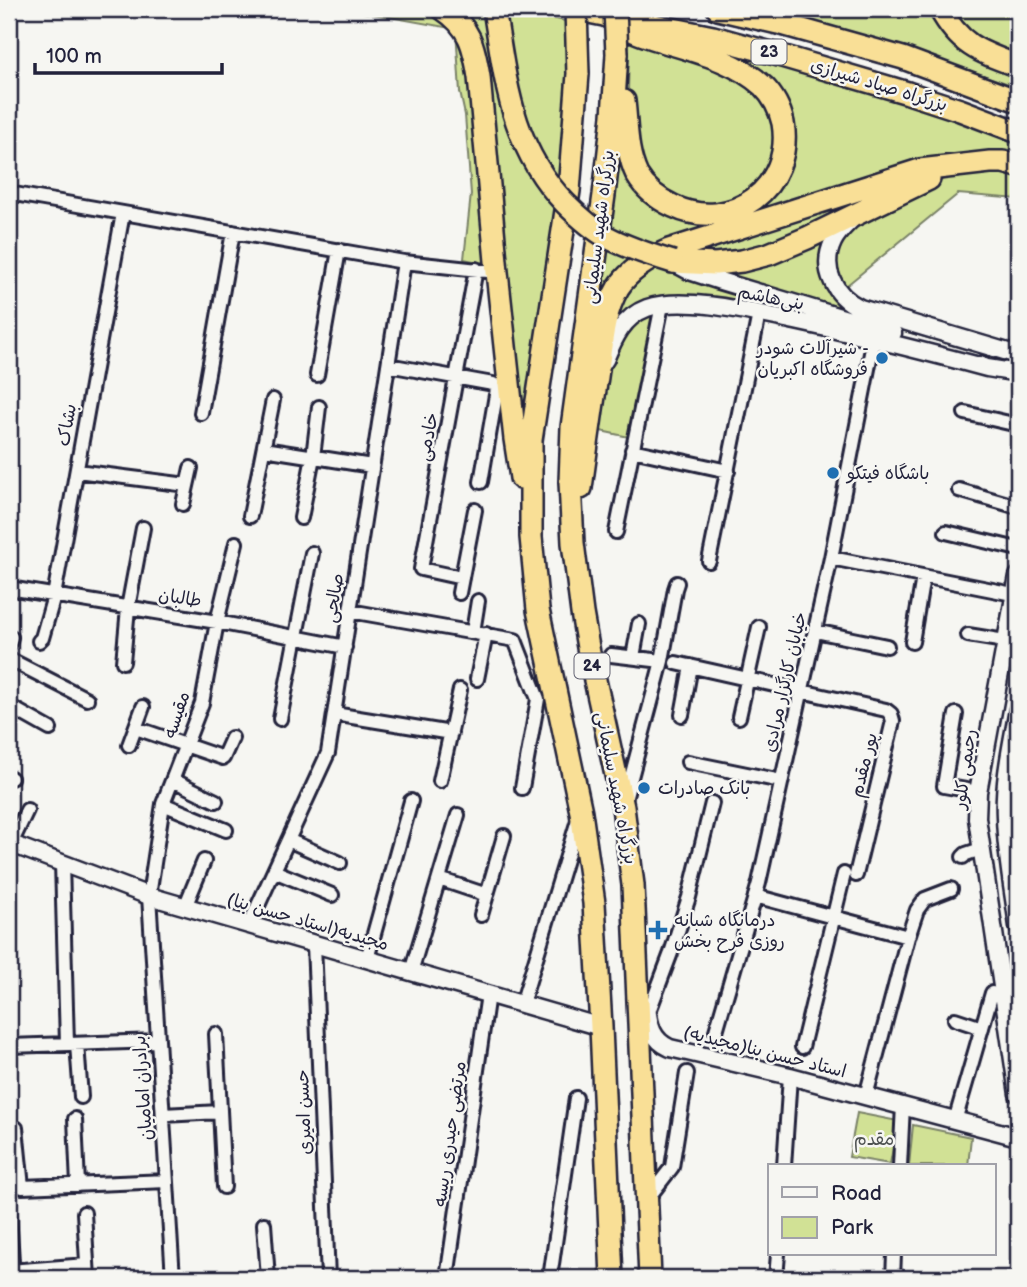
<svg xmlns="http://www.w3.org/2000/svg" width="1027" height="1287" viewBox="0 0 1027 1287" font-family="'Balsamiq Sans','Playpen Sans Arabic',sans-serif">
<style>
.green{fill:#d1e195;stroke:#7a8268;stroke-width:2}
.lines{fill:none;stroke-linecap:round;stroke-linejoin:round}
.street-casing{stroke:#22223b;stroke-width:18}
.secondary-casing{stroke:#22223b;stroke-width:21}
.highway-casing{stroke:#22223b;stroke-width:26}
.street{stroke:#f6f6f2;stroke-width:12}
.secondary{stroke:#f6f6f2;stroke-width:16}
.highway{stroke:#f9df96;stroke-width:21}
.highway-bridge-casing{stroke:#22223b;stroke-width:26;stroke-linecap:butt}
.highway-bridge{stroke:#f9df96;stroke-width:21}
.poi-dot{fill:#1f6fb2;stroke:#f6f6f2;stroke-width:2.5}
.labels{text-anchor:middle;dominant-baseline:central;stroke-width:5;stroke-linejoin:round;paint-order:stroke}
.shield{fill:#f6f6f2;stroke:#626272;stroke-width:2}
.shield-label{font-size:16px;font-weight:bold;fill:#22223b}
.street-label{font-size:18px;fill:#22223b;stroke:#f6f6f2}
.poi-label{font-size:18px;fill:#22223b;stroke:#f6f6f2;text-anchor:start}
.park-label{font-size:18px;fill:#4e5252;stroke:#f6f6f2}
</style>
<rect width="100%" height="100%" fill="#f6f6f2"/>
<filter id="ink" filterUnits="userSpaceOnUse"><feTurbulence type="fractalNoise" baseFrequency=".0143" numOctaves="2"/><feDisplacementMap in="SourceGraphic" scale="14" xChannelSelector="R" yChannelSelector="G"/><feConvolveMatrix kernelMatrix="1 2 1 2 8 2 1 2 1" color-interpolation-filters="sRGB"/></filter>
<g filter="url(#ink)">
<!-- green -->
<path class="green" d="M346 9H432L436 10 466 37 492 265 464 259 471 194 465 115 460 92 456 29Z
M451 9H483C495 80 504 152 555 207L522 436 489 119Z
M502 9H514L565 21 567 65 562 190 547 169 525 123Z
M765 9 842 11 859 9H935L1018 71V87L902 48Z
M947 9H1018V60L984 47Z
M629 40 738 76 774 110 773 167 735 204 683 206 641 171 628 96Z
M727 50 873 92 1018 139V159L1011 157 657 250 606 226 621 129 668 210 761 201 784 113 713 52Z
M1018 171V199L958 194 841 290 832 271 840 236 847 228 928 185 957 174Z
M910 181 749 253 684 256Z
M830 237 835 295 1018 361V365L686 266Z
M604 245 637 262 621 279 577 448Z
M646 264 665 270 870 328 674 296 661 297 607 331 611 314Z
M654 311 629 437 596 430 609 361 625 330Z
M857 1113 898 1121 890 1164 849 1157Z
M913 1125 971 1137 968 1166H909Z"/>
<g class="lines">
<!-- street casing -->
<g class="street-casing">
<path id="street" d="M9 193 404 262 497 272
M388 365 493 384 497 389 481 482
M317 375 339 250
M201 413 233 232
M965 413 1018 425
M264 449 372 466
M632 450 728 471
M77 471 187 485
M959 490 1018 507
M183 504 191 468
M250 516 273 400
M301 518 313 457 319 407
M616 532 662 305
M946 532 1018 549
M831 558 1018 595
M709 561 759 314
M462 578 421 569 476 269
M9 588 217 622 345 647
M459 593 475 510
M350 611 515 640 538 699 522 788
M815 631 887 646
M473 632 478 601
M968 635 1005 641
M39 641 42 638 54 596 123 213
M912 642 923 577
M9 644 11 637
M611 655 662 661
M633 657 639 624
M9 659 87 699
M123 662 128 608 143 528
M676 663 886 710 891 714 893 721 856 875
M477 679 486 634
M9 706 50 729
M334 714 451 733
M956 714 944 786 978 792
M682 715 691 666
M739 717 759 627
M280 719 312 553
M136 728 223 758 232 738
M129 745 143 707
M688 762 781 781
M9 777 11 778
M173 780 216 801
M440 781 460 690
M625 800 662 661 675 589 677 583
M163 804 226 830
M288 840 340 863
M11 844 27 810
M963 857 966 854 981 849
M62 863 67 1044
M274 871 332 895
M439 879 487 895
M755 896 908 937
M185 907 204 861
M481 915 504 836
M249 925 328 753 404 262
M314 944 328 1278
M367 959 411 801
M411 972 458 815
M522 1004 578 820
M648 1014 671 953 689 897 712 803
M955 1019 982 1028
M716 1031 759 883 831 558 874 338
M216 1034 224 1187
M77 1044 81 1097
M9 1046 158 1041
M802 1047 844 874
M866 1096 908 937 917 910 925 899 951 889
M163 1115 220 1112
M75 1119 78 1185
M955 1121 992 993
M16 1128 22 1187 167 1181
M784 1166 790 1076
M900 1166 903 1105
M648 1198 672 1167 687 1073
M9 1213 13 1278
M84 1213 88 1278
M264 1224 268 1278
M9 1271 87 1265
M173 1278 149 896 163 804 202 703 217 622 236 543
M447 1278 488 994
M550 1278 576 1098
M776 1278 778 1254
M893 1278 894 1254"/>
</g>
<!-- secondary casing -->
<g class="secondary-casing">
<path id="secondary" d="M851 220C844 227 837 233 833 242 820 269 835 296 860 308L1018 355
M678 265 689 271 720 281 893 333
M605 360C614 338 623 317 647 308 684 295 756 313 795 321 860 335 923 351 987 368
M980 365 987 368 1018 373
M1018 576 978 792 977 818 1018 1094
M1018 709C1012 744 1003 781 1005 817 1006 854 1013 890 1018 926
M9 843 149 896 601 1027
M647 1007C649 1025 652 1040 670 1048L790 1076 1018 1137"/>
</g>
<!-- highway casing -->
<g class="highway-casing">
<path id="highway" d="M443 9C470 27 474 46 479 77L497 272 515 439 521 478
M574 9 713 37 775 54 908 93 960 110 1018 132
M718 9 778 23 903 58 1018 101
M940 9C960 46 980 52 1018 66
M608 17C617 22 626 28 636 32 678 49 728 54 763 86 773 96 780 109 783 123 794 187 731 234 673 206 658 199 645 189 637 175 626 152 627 126 624 101
M617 54 613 116 604 195 572 427 570 482 573 543 582 613 589 653 623 807 633 885 650 1278
M578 74 569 191 531 440V537L538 610 581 812 594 903 601 1027 612 1278
M673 262 715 264 742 261 769 254 807 238 929 179
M581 488C586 451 591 414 597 377 601 348 603 313 618 288 630 269 650 258 669 250L920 170 990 162H1003L1018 166"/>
</g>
<!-- street -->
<use href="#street" class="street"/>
<!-- secondary -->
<use href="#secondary" class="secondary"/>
<!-- highway -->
<use href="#highway" class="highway"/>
<!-- highway-bridge casing -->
<g class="highway-bridge-casing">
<path id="highway-bridge" d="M494 9C506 82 511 147 565 203 578 216 591 228 607 237 628 248 650 255 673 262
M576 9 578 74
M615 9 617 54"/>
</g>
<!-- highway-bridge -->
<use href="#highway-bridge" class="highway-bridge"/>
</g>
</g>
<!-- markers -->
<g class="poi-dot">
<circle cx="882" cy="358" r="7"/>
<circle cx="833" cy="473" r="7"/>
<circle cx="644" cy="788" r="7"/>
<path d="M654.5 919.5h7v7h7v7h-7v7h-7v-7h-7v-7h7z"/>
</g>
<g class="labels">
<!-- shield labels -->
<g class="shield">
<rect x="751.5" y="39.5" width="35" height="25" rx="5"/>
<rect x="574.5" y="653.5" width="35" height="25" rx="5"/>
</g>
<g class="shield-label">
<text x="769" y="52">23</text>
<text x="592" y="666">24</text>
</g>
<!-- street labels -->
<g class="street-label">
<text transform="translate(879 85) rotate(17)">بزرگراه صیاد شیرازی</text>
<text transform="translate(599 227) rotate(-83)">بزرگراه شهید سلیمانی</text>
<text transform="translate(771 298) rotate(11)">بنی‌هاشم</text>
<text transform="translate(67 425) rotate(-80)">بشاک</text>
<text transform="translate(428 437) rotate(-79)">خادمی</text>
<text transform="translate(180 598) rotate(9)">طالبان</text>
<text transform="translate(334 598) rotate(-81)">صالحی</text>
<text transform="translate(785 682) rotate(-77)">خیابان کارگزار مرادی</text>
<text transform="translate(177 715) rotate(-72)">مقیسه</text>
<text transform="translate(864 765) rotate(-76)">پور مقدم</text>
<text transform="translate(965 769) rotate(-82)">رحیمی کلور</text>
<text transform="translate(616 788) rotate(79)">بزرگراه شهید سلیمانی</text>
<text transform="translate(308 922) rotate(16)">مجیدیه(استاد حسن بنا)</text>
<text transform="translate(765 1052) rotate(14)">استاد حسن بنا(مجیدیه)</text>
<text transform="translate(143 1088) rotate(-94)">برادران امامیان</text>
<text transform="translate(304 1112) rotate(-92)">حسن امیری</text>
<text transform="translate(450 1134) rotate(-82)">مرتضی حیدری ریسه</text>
</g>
<!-- poi labels -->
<g class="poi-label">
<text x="868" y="348" text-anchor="end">شیرآلات شودر -<tspan x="868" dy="21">فروشگاه اکبریان</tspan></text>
<text x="847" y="473">باشگاه فیتکو</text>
<text x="658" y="788">بانک صادرات</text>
<text x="674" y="920">درمانگاه شبانه<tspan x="674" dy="21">روزی فرح بخش</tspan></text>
</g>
<!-- park labels -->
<g class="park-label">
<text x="874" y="1139">مقدم</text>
</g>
</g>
<!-- margin -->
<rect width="1027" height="1287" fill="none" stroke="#f6f6f2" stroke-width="35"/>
<rect x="18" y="18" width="992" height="1252" fill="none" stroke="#22223b" stroke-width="2.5" filter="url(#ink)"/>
<!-- legend -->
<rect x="768" y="1164" width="228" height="91" fill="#f6f6f2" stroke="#a1a1a9" stroke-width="2"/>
<rect x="782" y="1187" width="35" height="10" fill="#f6f6f2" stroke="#a1a1a9" stroke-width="2"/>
<text x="831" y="1200" font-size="21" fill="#22223b">Road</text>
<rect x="782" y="1217" width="35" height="21" fill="#d1e195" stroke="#a1a1a9" stroke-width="2"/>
<text x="831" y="1234" font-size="21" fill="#22223b">Park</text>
<!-- scale -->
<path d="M35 63v10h187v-10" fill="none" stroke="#22223b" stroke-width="3.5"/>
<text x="46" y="63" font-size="21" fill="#22223b" stroke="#f6f6f2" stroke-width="5" paint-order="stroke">100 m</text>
</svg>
